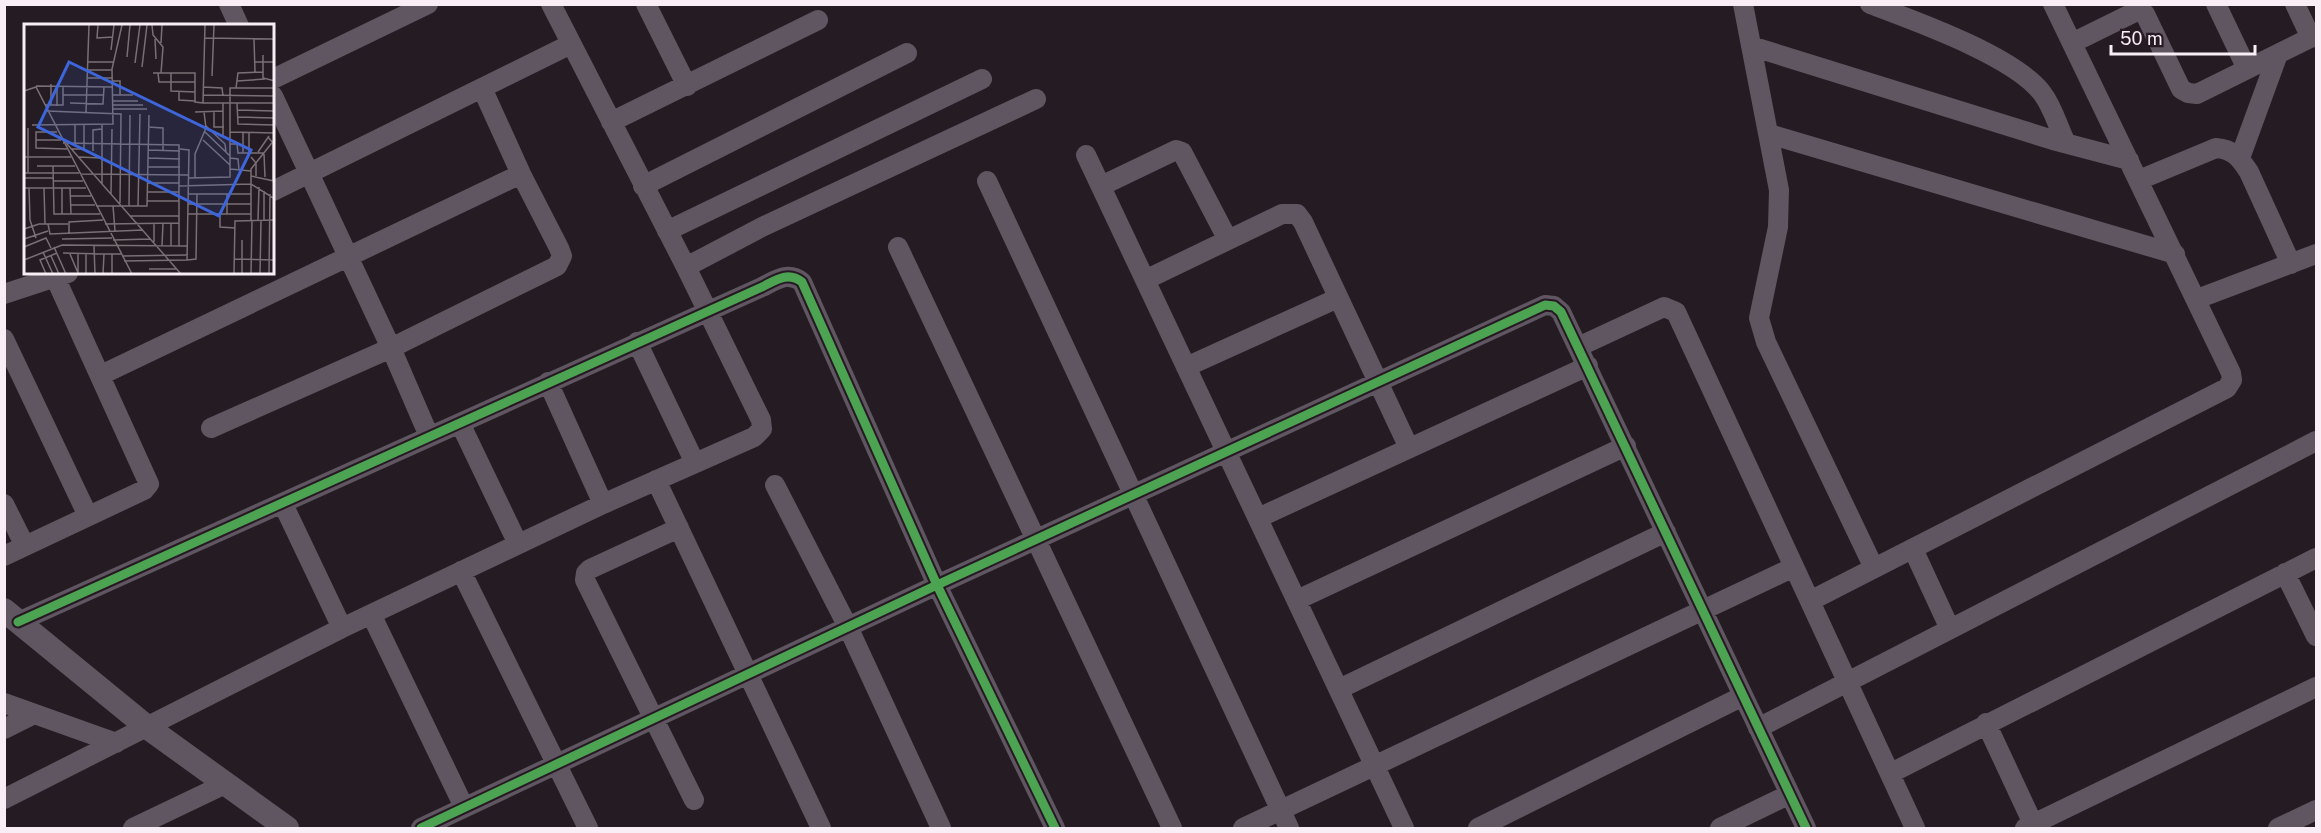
<svg xmlns="http://www.w3.org/2000/svg" width="2321" height="833" viewBox="0 0 2321 833" font-family="'Public Sans',sans-serif">
<style>
.lines{fill:none;stroke-linecap:round;stroke-linejoin:round}
.minor{stroke:#5f5662;stroke-width:20}
.tertiary{stroke:#5f5662;stroke-width:24}
.cycleway-casing{stroke:#271924;stroke-width:13}
.cycleway{stroke:#4ca352;stroke-width:9}
.inset-road{fill:none;stroke:#797076;stroke-width:1.5}
.view{fill:#3e66dc;fill-opacity:0.15;stroke:#3e66dc;stroke-width:3}
.inset-edge{fill:none;stroke:#f9eef5;stroke-width:3}
</style>
<rect width="100%" height="100%" fill="#241c22"/>
<g class="lines">
<!-- minor -->
<path class="minor" d="M229 4 239 26
M646 4 687 86
M1743 4 1779 190 1778 227 1759 318 1766 342 1874 568
M1870 4C1915 21 2014 56 2042 93 2053 107 2058 127 2066 143
M2216 4 2247 69
M2295 4 2311 38
M2072 43 2139 10 2145 14 2181 89 2188 93 2197 94 2316 35
M1751 46 2053 140 2129 160
M273 79 428 4
M273 96 391 348 429 436
M611 122 818 20
M1769 134 2175 254
M1086 155 1404 828
M2240 158 2278 54
M2139 180 2216 148C2233 149 2240 158 2249 172L2291 264
M987 181 1289 828
M643 186 907 53
M1101 186 1176 150 1182 152 1228 240
M273 191 571 44
M667 231 982 79
M898 247 1172 828
M686 267 762 227 1036 99
M1145 280 1282 214H1297L1303 222 1409 448
M4 294 68 273
M2197 299 2316 254
M4 339 88 516
M637 342 695 463
M1578 347 1664 307 1676 312 1915 828
M1186 367 1338 298
M101 375 521 174
M548 382 603 504
M460 423 518 544
M211 428 391 348 557 266 562 256 559 248 521 174 482 88
M656 480 821 828
M775 485 848 627 941 828
M4 504 25 546
M283 504 342 628
M1258 518 1588 366
M679 528 590 569 586 573 585 580 694 800
M1913 549 1950 629
M4 556 144 490 149 484 55 277
M461 571 588 828
M2285 573 2316 636
M1297 600 1626 446
M1810 601 2227 388 2232 380 2231 373 2053 4
M372 616 464 807
M18 622 762 287C776 280 788 271 802 282L937 585 1055 828
M1339 689 1666 532
M4 703 116 743
M1986 723 2035 828
M1758 728 2316 441
M4 729 34 714
M1891 773 2316 558
M4 799 342 628 603 504 754 437 762 429 761 420 686 267 551 4
M133 828 223 785
M421 828 937 585 1545 305 1554 306 1561 312 1806 828
M1243 828 1794 567
M1478 828 1743 696
M1720 828 1790 794
M2025 828 2316 687
M2278 828 2316 810"/>
<!-- tertiary -->
<path class="tertiary" d="M4 610 147 727 287 828"/>
<!-- cycleway casing -->
<g class="cycleway-casing">
<path id="cycleway" d="M18 622 762 287C776 280 788 271 802 282L937 585 1055 828
M421 828 937 585 1545 305 1554 306 1561 312 1806 828"/>
</g>
<!-- cycleway -->
<use href="#cycleway" class="cycleway"/>
</g>
<!-- overview -->
<g transform="translate(24 24)">
<rect width="250" height="250" fill="#241c22"/>
<path class="inset-road" d="M74 1 73 14 89 13M128 1 129 11 139 23 137 49M181 1 179 79H251M181 14 251 15M131 15 132 35M230 15 231 48M137 19 138 1M87 26 90 1M239 31V54L251 57M103 33 106 1M64 38H90M231 38H251M111 39 116 1M118 43 123 1M63 46H88M129 49H171V78L179 79M134 49 135 58H171M147 49V67L171 68M188 52 190 1M63 54H88M88 57H96V71M213 57 241 55M12 62 89 63M179 63 198 64 199 72M212 64 214 49 239 48M0 67 12 63 108 250M155 67V76L171 77M39 71H80M89 71H109M179 71 251 72M89 77H114M46 79 79 80 80 63M213 79 214 100 251 101M21 81H39V62M27 81V60M89 81H119M33 82V61M89 85H123M213 86 251 87M23 87 97 90 96 179M190 87V103H200M62 88 65 1M171 88 199 87M213 93 251 94M8 101 89 100 88 45 98 1M182 102 201 120 202 128M124 103 139 104V127M181 108 206 132M206 108 251 109M225 108V129M199 113V79M244 113 249 119V157M12 116V108H33M37 116H12V124L43 125M179 116 206 141M39 119 155 121V222M51 119V100M43 120 157 250M206 120H213L214 129H240M48 125H60V100M124 126 156 127M69 127V106L78 105M234 128 245 112M219 129V108M240 130 241 153M0 133H47M55 133 78 134M227 133 232 139V152M124 134 156 135M206 134 214 135 215 146M13 142H51M29 142 30 190H76M124 143H156M206 145 227 147M0 149H55M4 149V104M56 150 164 151M227 152 250 157M0 154H30M164 154 206 153V64H251M171 154V130L182 104 180 88M30 157H59M124 159H155M78 160V100M155 162 227 160 251 175M0 164H62M5 164 6 196 12 214M20 164 21 200M38 164V190M46 164 47 190M123 168H155M87 170 88 105M164 170H227M203 170V190M46 172H67M123 177H155M164 180H227M47 181H71M72 182H123L125 91M89 182 91 207M105 182 106 91M114 182 116 90M164 190H227M196 190V203L211 204M106 192H155M227 196V145L251 115M234 196 235 163M240 196V167M130 199V218M24 200 26 210 119 206M81 200 155 199M0 205 15 200H44M45 209V198L79 196M0 215 24 207M38 215 88 214M89 216 126 215M70 222 71 250M138 222 139 199M147 222V199M0 223 22 214 27 224M30 223 42 250M19 228 29 250M39 229 80 230M46 230 54 249M27 232 35 250M98 232 164 231M210 235 251 236M0 236 38 221 164 222M163 236 172 235 173 170M100 237 163 236 165 126 156 125M125 245H153M54 249V230M22 250 16 236 33 229M62 250V230M79 250 80 230H97M88 250V230M210 250 211 197 251 196M218 250V216M227 250 228 196M236 250 237 196M245 250 246 170"/>
<path class="view" d="M45 38 227 126 195 192 14 103Z"/>
<rect width="250" height="250" class="inset-edge"/>
</g>
<!-- border -->
<rect width="2321" height="833" fill="none" stroke="#f9eef5" stroke-width="12"/>
<!-- scale -->
<path d="M2111 45v9h144v-9" fill="none" stroke="#f9eef5" stroke-width="3"/>
<text x="2120" y="45" font-size="18" fill="#f9eef5" stroke="#271924" stroke-width="4.5" paint-order="stroke">50 m</text>
</svg>
